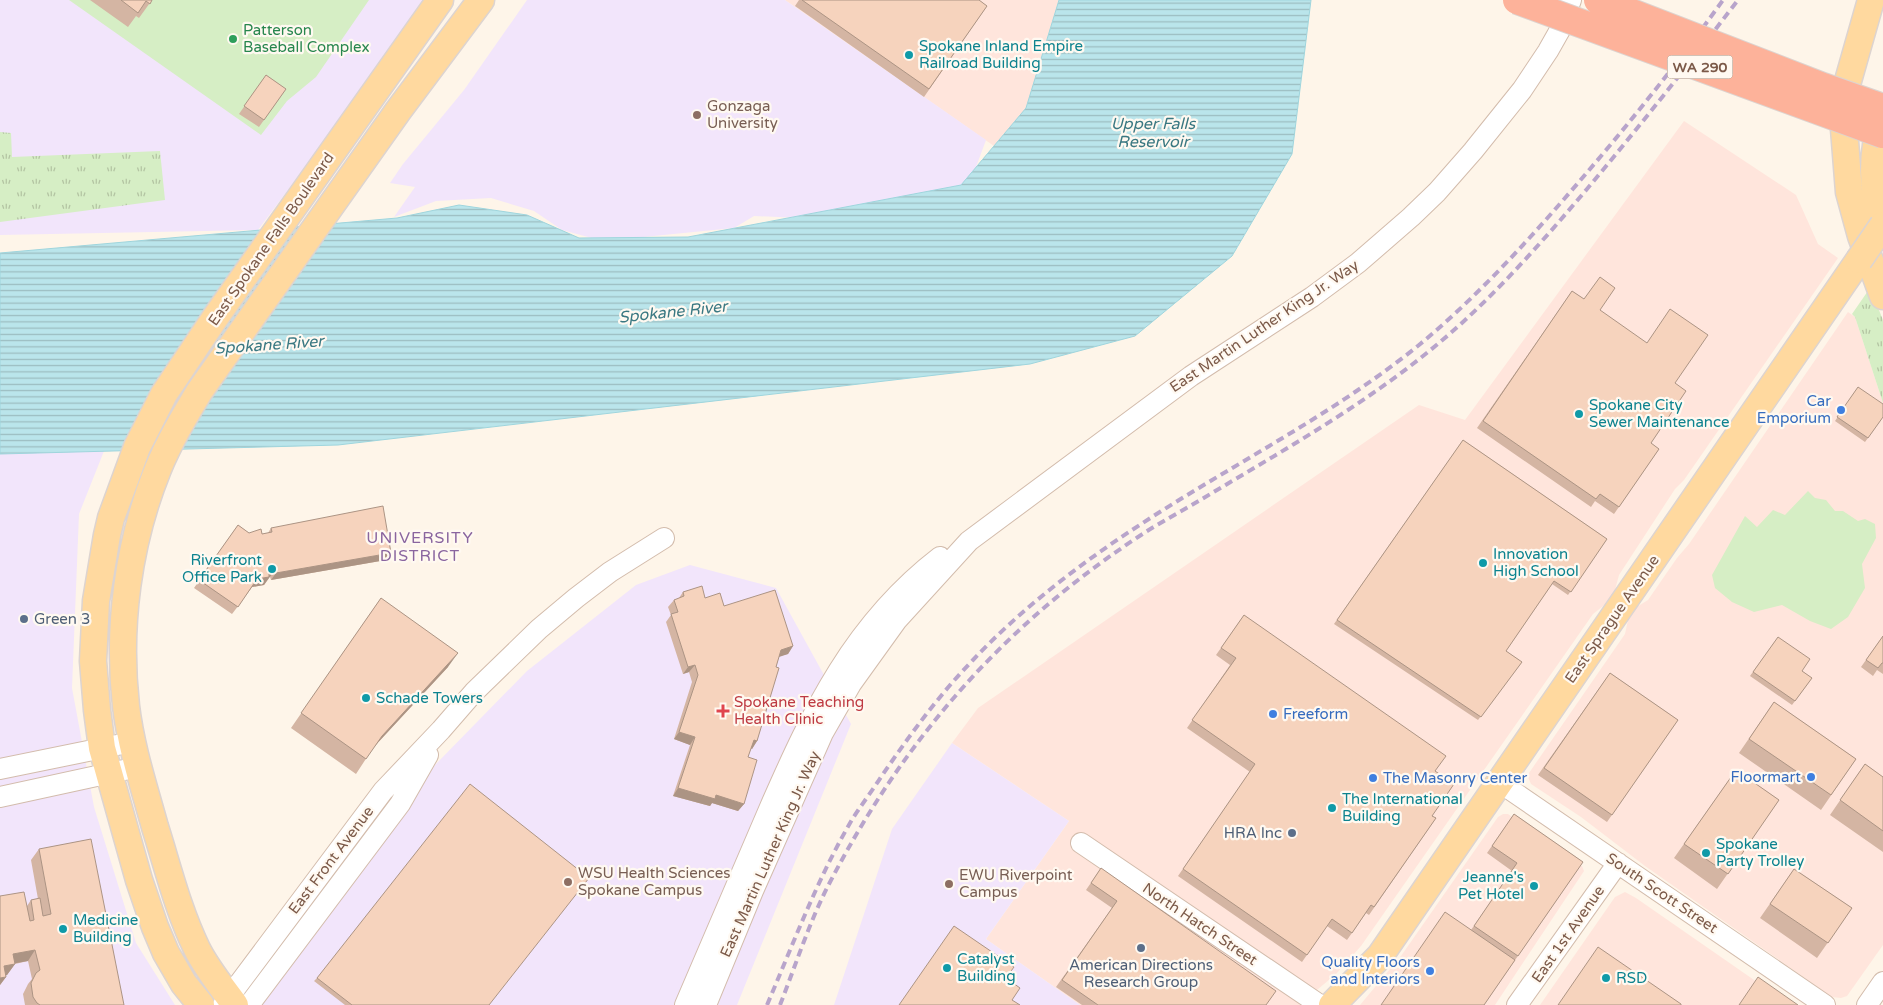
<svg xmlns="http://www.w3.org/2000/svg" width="1883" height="1005" viewBox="0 0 1883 1005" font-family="'Varela Round',sans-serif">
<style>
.commercial{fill:#ffe5dc}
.education{fill:#f2e5fb}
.grass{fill:url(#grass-tufts)}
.park{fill:#d6eec5}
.water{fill:url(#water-rules);stroke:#9fd5dd}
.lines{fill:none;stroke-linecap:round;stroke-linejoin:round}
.minor-casing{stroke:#d3bcac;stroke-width:22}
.major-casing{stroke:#ddd4d0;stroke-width:29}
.minor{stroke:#fff;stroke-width:20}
.major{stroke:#ffd99f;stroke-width:26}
.rail{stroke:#b8a4cb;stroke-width:4;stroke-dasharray:8 5;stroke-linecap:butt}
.major-bridge-casing{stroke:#ddd4d0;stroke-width:29;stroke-linecap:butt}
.highway-bridge-casing{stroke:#ddd4d0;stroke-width:30;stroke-linecap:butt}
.major-bridge{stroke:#ffd99f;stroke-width:26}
.highway-bridge{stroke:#fdb29a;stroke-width:28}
.wall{fill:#d4b5a3}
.shaded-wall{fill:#ac9484}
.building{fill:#f6d3bd;stroke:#ac9484}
.leisure-dot{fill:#2e9e5b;stroke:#fff9f1;stroke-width:2}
.culture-dot{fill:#0f9aa8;stroke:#fff9f1;stroke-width:2}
.education-dot{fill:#8d6e63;stroke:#fff9f1;stroke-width:2}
.shop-dot{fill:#3f7fe0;stroke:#fff9f1;stroke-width:2}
.service-dot{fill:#5c6f8a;stroke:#fff9f1;stroke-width:2}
.health-dot{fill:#e0444e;stroke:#fff9f1;stroke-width:2}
.labels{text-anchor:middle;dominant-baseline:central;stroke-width:4.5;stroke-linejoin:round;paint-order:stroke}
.shield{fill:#fff9f1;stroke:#a38a7b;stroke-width:1}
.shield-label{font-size:14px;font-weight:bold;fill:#7c5a49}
.leisure-label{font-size:15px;fill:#27864d;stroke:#fff9f1;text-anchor:start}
.culture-label{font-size:15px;fill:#0d838f;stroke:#fff9f1;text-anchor:start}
.education-label{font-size:15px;fill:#785e54;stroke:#fff9f1;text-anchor:start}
.street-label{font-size:15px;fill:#7c5a49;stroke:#fff9f1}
.shop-label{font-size:15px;fill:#366cbe;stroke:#fff9f1;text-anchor:end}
.service-label{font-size:15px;fill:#4e5e75;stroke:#fff9f1;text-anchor:start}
.health-label{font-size:15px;fill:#be3a42;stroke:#fff9f1;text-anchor:start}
.water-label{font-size:16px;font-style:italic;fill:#3a7882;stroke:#fff9f1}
.neighbourhood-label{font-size:16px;letter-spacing:1px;fill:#8a659f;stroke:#fff9f1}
</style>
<defs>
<pattern id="grass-tufts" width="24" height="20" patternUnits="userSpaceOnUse" patternTransform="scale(1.25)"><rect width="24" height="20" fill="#d6eec5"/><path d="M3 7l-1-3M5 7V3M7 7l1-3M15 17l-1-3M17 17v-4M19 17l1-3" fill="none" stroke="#b3c4a2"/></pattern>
<pattern id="water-rules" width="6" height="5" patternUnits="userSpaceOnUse" patternTransform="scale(1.25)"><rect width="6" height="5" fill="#bae5eb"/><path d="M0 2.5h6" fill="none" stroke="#9cbdc0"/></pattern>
</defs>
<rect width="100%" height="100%" fill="#fef5e9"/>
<!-- commercial -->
<path class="commercial" d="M785 0H1251L1130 241Z
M1684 121 1796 195 1818 244 1838 258 1684 480 1675 489 1619 575 1615 590 1607 603 1593 614 1361 946 1336 974 1299 1005H1080L986 939 1069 821 952 743 978 708 1419 405 1465 420Z
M1848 312 1855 317 1883 403V945L1847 996 1841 998 1832 997 1645 866 1581 817 1531 784 1528 777 1529 773 1625 634 1628 620 1635 608 1648 600 1677 558 1689 544Z
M1503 814H1508L1582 866 1584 871 1495 1005H1360L1401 956 1498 817Z
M1625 892 1636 898 1790 1005H1540L1615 897Z"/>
<!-- education -->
<path class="education" d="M0 0H430L258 230 0 235Z
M527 0H785L986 140 976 167 959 190 800 218 754 216 734 228 603 241 562 230 534 211 491 198 436 201 394 217 415 187 390 183 403 164 464 90Z
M104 451 79 514 72 688 94 807 136 943 175 1005H0V454Z
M690 565 776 588 851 724 737 1005H261L435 765 527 671 636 585Z
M952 743 1069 821 986 939 1080 1005H834L892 829Z"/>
<!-- grass -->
<path class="grass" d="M0 132 11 133 12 157 160 151 165 200 0 222Z
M1870 288 1883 320V403L1855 317 1852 314Z"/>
<!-- park -->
<path class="park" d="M69 0H369L316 77 287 101 261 135Z
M1808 491 1815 498 1826 500 1835 511H1843L1858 521 1865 519 1875 524 1876 538 1862 564 1865 588 1848 617 1831 629 1810 621 1782 605 1754 612 1732 602 1715 588 1712 575 1745 516 1757 527 1773 510 1785 515Z"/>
<!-- water -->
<path class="water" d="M1059 0H1311L1292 154 1232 256 1135 336 1030 364 338 445 0 454V253L397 218 459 205 527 215 579 238 688 237 961 185 1026 108Z"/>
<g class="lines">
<!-- minor casing -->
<g class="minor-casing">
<path id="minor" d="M0 769 132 742
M1499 782 1825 1005
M0 797 138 767
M1081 843 1320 1005
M223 1005 383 791 441 730 474 692 539 629 576 598 610 572 664 538
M249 1005 400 804 428 755
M685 1005C714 939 741 873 770 807 812 711 854 623 940 557
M706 1005 753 891 823 733 851 684 897 620 969 541 1191 376 1312 297 1358 263 1411 217 1437 192 1473 151 1522 90 1548 51 1561 28 1571 0
M1517 1005 1618 863
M1867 1005 1883 982"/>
</g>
<!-- major casing -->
<g class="major-casing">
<path id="major" d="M1871 0 1846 88 1843 116 1849 192 1861 236 1883 296
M1883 114C1871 152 1871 190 1883 229
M201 1005 184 984 166 953 155 927 139 880 102 748 97 710 93 661 96 601 107 535 111 518 137 447 164 394 215 318 440 0
M235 1005C222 987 207 969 197 949 178 910 168 868 155 827 144 787 131 748 126 706 117 627 128 543 158 469 169 442 184 417 199 392L398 111 481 0
M1332 1005 1380 956 1859 260"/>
</g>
<!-- minor -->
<use href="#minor" class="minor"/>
<!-- major -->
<use href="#major" class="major"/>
<!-- rail -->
<path class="rail" d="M767 1005C794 942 818 877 853 818 862 804 872 791 881 777 909 736 939 695 973 660 1018 612 1077 566 1132 530 1227 467 1330 417 1419 345 1477 297 1528 241 1578 183 1628 125 1678 63 1723 0
M780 1005C795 967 809 923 828 886 902 742 1000 629 1135 539 1157 524 1180 512 1202 499 1277 454 1354 411 1423 356 1484 308 1537 248 1587 189 1639 127 1689 64 1738 0"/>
<!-- major-bridge casing -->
<g class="major-bridge-casing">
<path id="major-bridge" d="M1859 260 1883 225"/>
</g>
<!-- highway-bridge casing -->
<g class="highway-bridge-casing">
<path id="highway-bridge" d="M1517 0 1883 134
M1598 0 1823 87 1883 108"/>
</g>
<!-- major-bridge -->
<use href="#major-bridge" class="major-bridge"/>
<!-- highway-bridge -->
<use href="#highway-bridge" class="highway-bridge"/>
</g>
<!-- wall -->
<path class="wall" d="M90 0H152L139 18 136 16 128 27Z
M799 0H979L987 6 924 97 795 6Z
M266 75 286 89 259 127 239 114Z
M1572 291 1600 310 1675 383 1651 443 1659 449 1614 514 1595 501 1591 507 1477 428Z
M1858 387 1883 417 1865 442 1835 421Z
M1463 440 1607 539 1568 595 1552 584 1506 651 1522 662 1478 720 1334 624Z
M238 525 249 533 262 534 268 533 271 528 386 560 271 580 270 577H269L264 585 252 587 232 614 194 588Z
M683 592 705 598 724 606 793 646 788 654 779 656 757 741 752 749 751 748 748 757 744 804 738 811 712 803 710 806 673 796 690 745 674 739 692 682 689 672 683 674 666 622 671 615 668 607 674 600 679 598Z
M381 598 448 667 373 748 356 774 291 728Z
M1244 615 1435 771 1432 816 1436 818 1369 915 1366 913 1347 940 1327 926 1302 962 1178 876 1250 772 1187 728 1230 665 1216 655Z
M1883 636V674L1877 670 1873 676 1861 667Z
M1778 637 1802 671 1812 678 1792 705 1750 676Z
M1610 673 1678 720 1607 822 1538 775Z
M1774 702 1856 759 1821 810 1739 753Z
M1865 764 1883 777V852L1830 815Z
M1736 770 1779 800 1717 889 1674 858Z
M1514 814 1583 862 1484 1005 1471 930 1512 871 1487 853Z
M39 849 124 1005H25L23 994 28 984 32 979 28 961 15 964 7 975H6V977L0 985V896L27 906 31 900 38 899 31 860Z
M1101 868 1266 1005H1082L1056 987 1112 908 1086 890Z
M1794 869 1852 908 1817 958 1760 918Z
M317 978 489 1005H345L314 981Z"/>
<!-- shaded-wall -->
<path class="shaded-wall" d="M391 553 386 560 271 580 276 573Z
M275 570 264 585 252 587 232 614 257 579 269 571Z
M793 646 788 654 776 658 781 650Z
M458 653 448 667 371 750 382 736Z
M695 665 689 672 683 674 688 667Z
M679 732 695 737 690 745 674 739Z
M754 740 757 741 752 749 749 747Z
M678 788 716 795 744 804 738 811 712 803 710 806 673 796Z
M35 950 28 961 5 965 13 954Z
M15 964 7 975 0 977 4 966Z
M6 977 0 985V978Z"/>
<!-- building -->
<path class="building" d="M121 0H152L150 4 146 1 138 13Z
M802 0H979L987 6 929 89Z
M266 75 286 89 264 120 244 106Z
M1600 277 1615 288 1600 310 1647 343 1670 309 1708 335 1675 383 1686 391 1651 443 1659 449 1619 507 1600 494 1596 499 1483 421 1572 291 1584 299Z
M1858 387 1883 404V417L1868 438 1837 417Z
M1463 440 1607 539 1571 592 1554 581 1506 651 1522 662 1481 717 1337 620Z
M383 506 391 553 276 573 275 570 269 571V577L257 579 238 607 199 580 238 525 249 533 261 529 262 534 272 532 271 528Z
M702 586 705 598 720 593 724 606 775 590 793 646 781 650 776 667 779 668 757 741 754 740 748 757 757 760 744 804 716 795 715 799 678 788 695 737 679 732 698 675 695 665 688 667 671 614 678 612 674 600 684 596 683 592Z
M381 598 458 653 382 736 366 759 301 713Z
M1244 615 1446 756 1435 771 1454 784 1432 816 1436 818 1374 907 1371 905 1352 933 1332 919 1307 955 1183 869 1255 764 1192 720 1236 658 1221 648Z
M1883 636V663H1882L1878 668 1866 660Z
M1778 637 1810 659 1802 671 1812 678 1795 701 1753 672Z
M1610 673 1678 720 1612 815 1544 768Z
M1774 702 1856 759 1831 795 1749 739Z
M1865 764 1883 777V831L1840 800Z
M1736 770 1779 800 1728 874 1684 844Z
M470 784 589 878 489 1005H352L317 978Z
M1514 814 1583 862 1518 956 1474 926 1517 863 1492 846Z
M91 839 124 1005H40L37 1003 33 997 31 983 36 973 40 970 35 950 13 954 15 964 4 966 6 977 0 978V896L24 892 30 921 34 920 31 900 40 898 43 916 51 914 39 849Z
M1101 868 1276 991 1266 1005H1098L1062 980 1117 901 1091 883Z
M1794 869 1852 908 1828 943 1770 904Z
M1445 912 1515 960 1484 1005H1381Z
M954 926 1014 967 1006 978 1020 988 1012 1000 1020 1005H899Z
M1598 947 1681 1004V1005H1558Z
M1758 977 1798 1005H1739Z"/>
<!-- markers -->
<circle class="leisure-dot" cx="233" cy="39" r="5"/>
<g class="culture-dot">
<circle cx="909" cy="55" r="5"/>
<circle cx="1579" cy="414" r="5"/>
<circle cx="1483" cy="563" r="5"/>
<circle cx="272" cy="569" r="5"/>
<circle cx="366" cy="698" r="5"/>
<circle cx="1332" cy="808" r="5"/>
<circle cx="1706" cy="853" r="5"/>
<circle cx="1534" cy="886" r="5"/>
<circle cx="63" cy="929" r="5"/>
<circle cx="947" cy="968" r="5"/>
<circle cx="1606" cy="978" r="5"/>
</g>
<g class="education-dot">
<circle cx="697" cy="115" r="5"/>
<circle cx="568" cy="882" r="5"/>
<circle cx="949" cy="884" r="5"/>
</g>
<g class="shop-dot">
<circle cx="1841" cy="410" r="5"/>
<circle cx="1273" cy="714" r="5"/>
<circle cx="1811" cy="777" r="5"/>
<circle cx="1373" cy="778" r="5"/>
<circle cx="1430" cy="971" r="5"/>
</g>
<g class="service-dot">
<circle cx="24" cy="619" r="5"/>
<circle cx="1292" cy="833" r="5"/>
<circle cx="1141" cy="948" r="5"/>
</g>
<path class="health-dot" d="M720.5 703.5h5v5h5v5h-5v5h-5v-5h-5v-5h5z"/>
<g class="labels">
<!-- shield labels -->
<rect class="shield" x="1667.5" y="55.5" width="65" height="23" rx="4"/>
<g class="shield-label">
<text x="1700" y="67">WA 290</text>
</g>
<!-- leisure labels -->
<g class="leisure-label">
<text x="243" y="30">Patterson<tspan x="243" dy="17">Baseball Complex</tspan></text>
</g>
<!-- culture labels -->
<g class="culture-label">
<text x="919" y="46">Spokane Inland Empire<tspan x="919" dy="17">Railroad Building</tspan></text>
<text x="1589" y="405">Spokane City<tspan x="1589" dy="17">Sewer Maintenance</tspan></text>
<text x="1493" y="554">Innovation<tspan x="1493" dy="17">High School</tspan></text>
<text x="262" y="560" text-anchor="end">Riverfront<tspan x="262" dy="17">Office Park</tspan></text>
<text x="376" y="698">Schade Towers</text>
<text x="1342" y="799">The International<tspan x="1342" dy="17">Building</tspan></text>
<text x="1716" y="844">Spokane<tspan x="1716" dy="17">Party Trolley</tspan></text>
<text x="1524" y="877" text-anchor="end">Jeanne's<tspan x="1524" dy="17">Pet Hotel</tspan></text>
<text x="73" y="920">Medicine<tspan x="73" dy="17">Building</tspan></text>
<text x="957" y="959">Catalyst<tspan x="957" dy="17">Building</tspan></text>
<text x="1616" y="978">RSD</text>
</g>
<!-- education labels -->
<g class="education-label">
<text x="707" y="106">Gonzaga<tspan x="707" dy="17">University</tspan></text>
<text x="578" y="873">WSU Health Sciences<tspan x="578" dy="17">Spokane Campus</tspan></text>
<text x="959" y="875">EWU Riverpoint<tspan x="959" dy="17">Campus</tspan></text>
</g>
<!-- street labels -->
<g class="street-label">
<text transform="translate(271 239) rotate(-55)">East Spokane Falls Boulevard</text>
<text transform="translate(1264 326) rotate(-34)">East Martin Luther King Jr. Way</text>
<text transform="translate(1612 619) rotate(-55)">East Sprague Avenue</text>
<text transform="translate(770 854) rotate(-66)">East Martin Luther King Jr. Way</text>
<text transform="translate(331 860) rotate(-53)">East Front Avenue</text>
<text transform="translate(1662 893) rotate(34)">South Scott Street</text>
<text transform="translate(1200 924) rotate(34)">North Hatch Street</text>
<text transform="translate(1568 934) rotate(-55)">East 1st Avenue</text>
</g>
<!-- shop labels -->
<g class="shop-label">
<text x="1831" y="401">Car<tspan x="1831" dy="17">Emporium</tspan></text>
<text x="1283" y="714" text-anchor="start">Freeform</text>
<text x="1801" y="777">Floormart</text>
<text x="1383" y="778" text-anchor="start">The Masonry Center</text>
<text x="1420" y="962">Quality Floors<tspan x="1420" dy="17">and Interiors</tspan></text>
</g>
<!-- service labels -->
<g class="service-label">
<text x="34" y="619">Green 3</text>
<text x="1282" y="833" text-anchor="end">HRA Inc</text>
<text x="1141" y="965" text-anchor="middle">American Directions<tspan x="1141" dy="17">Research Group</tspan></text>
</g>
<!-- health labels -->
<g class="health-label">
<text x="734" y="702">Spokane Teaching<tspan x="734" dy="17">Health Clinic</tspan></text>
</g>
<!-- water labels -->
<g class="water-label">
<text x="1153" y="124">Upper Falls<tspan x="1153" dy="18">Reservoir</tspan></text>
<text transform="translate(673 312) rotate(-6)">Spokane River</text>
<text transform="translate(269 345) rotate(-4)">Spokane River</text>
</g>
<!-- neighbourhood labels -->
<g class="neighbourhood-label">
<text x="420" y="538">UNIVERSITY<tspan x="420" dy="18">DISTRICT</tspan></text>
</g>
</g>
</svg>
